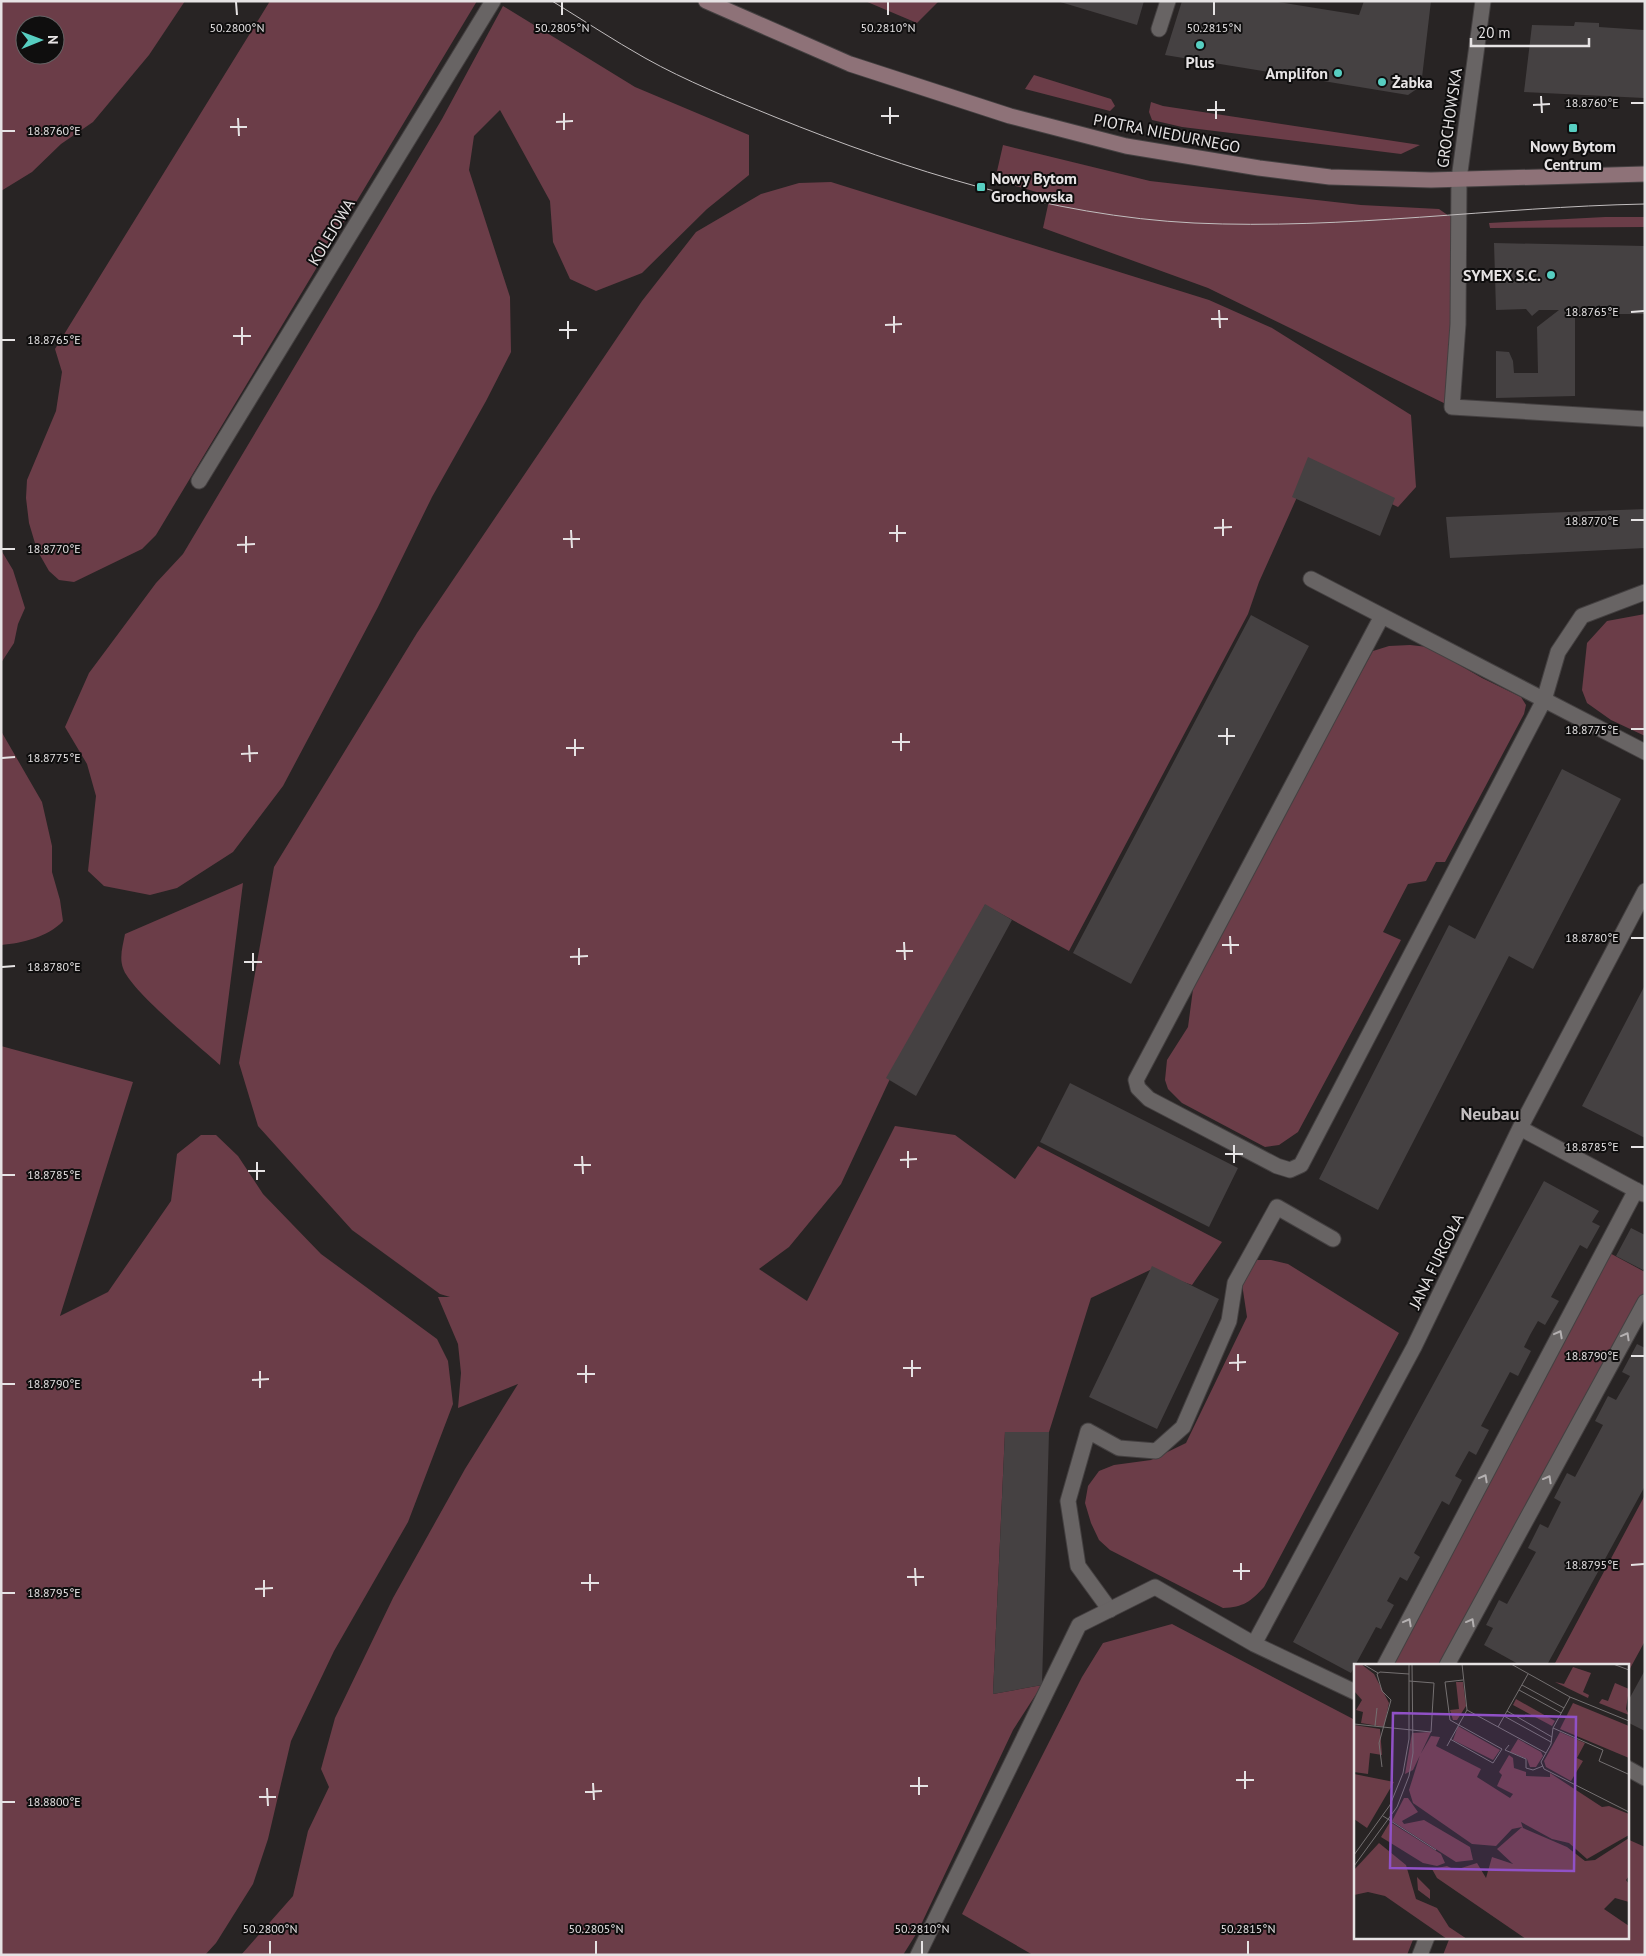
<svg xmlns="http://www.w3.org/2000/svg" width="1646" height="1956" viewBox="0 0 1646 1956" font-family="'PT Sans',sans-serif">
<style>
.green{fill:#6b3d48;fill-rule:evenodd}
.building{fill:#454142}
.lines{fill:none;stroke-linecap:round;stroke-linejoin:round}
.lane-casing{stroke:#444041;stroke-width:17}
.street-casing{stroke:#444041;stroke-width:17}
.secondary-casing{stroke:#444041;stroke-width:17}
.lane{stroke:#686464;stroke-width:15}
.street{stroke:#686464;stroke-width:15}
.secondary{stroke:#8e7278;stroke-width:15}
.tram{stroke:#c1bdbe;stroke-width:1}
.oneway{stroke:#b4b0b1}
.ticks{fill:none;stroke:#e6e3e4;stroke-width:2}
.poi-dot{fill:#57cec1;stroke:#0f0e0e;stroke-width:2}
.labels{text-anchor:middle;dominant-baseline:central;stroke-width:4;stroke-linejoin:round;paint-order:stroke}
.poi-label{font-size:16px;font-weight:bold;fill:#e6e3e4;stroke:#0f0e0e}
.street-label{font-size:16px;fill:#e6e3e4;stroke:#0f0e0e}
.neighbourhood-label{font-size:18px;font-weight:bold;fill:#c4bfc0;stroke:#0f0e0e}
.inset-road{fill:none;stroke:#747071;stroke-width:1}
.view{fill:#9051c6;fill-opacity:0.15;stroke:#9051c6;stroke-width:2.5}
.inset-edge{fill:none;stroke:#e6e3e4;stroke-width:2.5}
.ticks-label{font-size:12px;text-anchor:middle;fill:#e6e3e4;stroke:#0f0e0e;stroke-width:4;stroke-linejoin:round;paint-order:stroke}
</style>
<rect width="100%" height="100%" fill="#282424"/>
<!-- green -->
<path class="green" d="M1 1H185L149 55 93 122 61 144 32 172 1 191ZM25 25H55V55H25Z
M270 1H477L156 535 142 549 74 582 59 580 49 571 37 550 29 523 26 498 27 480 56 411 62 372 55 349Z
M865 1H939L917 23Z
M503 6 635 87 749 135V175L707 209 642 273 596 291 570 279 553 242 550 201 500 110 474 136 469 170 510 297 511 352 486 401 432 497 378 607 283 786 233 852 177 888 150 895 104 886 88 871 96 796 87 764 65 727 89 673 156 583 183 554 442 119Z
M1034 75 1111 99 1115 106 1110 111 1025 89Z
M1151 102 1163 106 1420 145 1401 154 1182 127 1152 120 1149 112Z
M1003 145 1150 181 1361 205 1439 209 1449 216 1459 215 1452 407 1208 288 1043 228 1050 196 995 180Z
M831 182 1209 300 1272 328 1411 415 1416 487 1398 507 1311 466 1259 582 1248 614 1069 951 985 905 889 1081 841 1184 789 1247 759 1269 807 1301 895 1126 955 1135 1015 1179 1038 1146 1222 1242 1192 1285 1150 1270 1091 1298 1049 1432H1005L993 1694 1042 1685 1013 1730 918 1931 903 1955H241L293 1896 308 1831 329 1787 321 1769 335 1718 393 1598 465 1469 518 1384 458 1408 461 1373 458 1344 438 1297H450L440 1294 352 1230 258 1126 239 1063 274 867 417 633 642 301 696 232 761 194 799 183Z
M1605 217H1645V227L1490 228 1489 223Z
M1 550 13 570 25 608 18 624 14 643 1 663Z
M1645 614V736L1611 720 1587 703 1582 690 1587 643 1607 621Z
M1410 645 1428 647 1482 678 1521 697 1526 705 1524 714 1445 862H1436L1426 881 1408 884 1383 932 1401 940 1298 1132 1279 1145 1265 1147 1182 1103 1168 1089 1165 1080 1167 1060 1188 1027 1195 974 1373 651 1389 646Z
M1 731 42 802 52 846V872L60 900 63 921C48 937 23 943 1 945Z
M243 883 220 1065C200 1047 129 989 123 968 119 957 123 945 125 934Z
M1 1046 133 1082 60 1316 108 1292 171 1201 177 1154 201 1135H216L238 1156 263 1194 321 1254 437 1339 448 1361 453 1404 408 1522 334 1651 291 1741 268 1839 253 1884 216 1943 205 1955H1Z
M1604 1250 1645 1272V1302L1447 1665H1385Z
M1255 1260H1271L1288 1264 1399 1333 1264 1587C1250 1602 1244 1607 1223 1608L1110 1550 1099 1540 1091 1523 1085 1503 1088 1486 1099 1471 1114 1465 1151 1460 1186 1443 1247 1317 1242 1284Z
M1645 1495V1641L1627 1674V1665H1554Z
M1172 1624 1355 1720V1937H1414L1407 1955H1033L962 1914 1082 1677 1103 1643Z
M1627 1839 1645 1847V1955H1443L1450 1937H1627Z"/>
<!-- building -->
<path class="building" d="M1057 1H1144L1137 25Z
M1182 1H1272L1359 15 1364 1H1431L1421 86 1408 95 1165 55Z
M1575 22 1599 23V27L1644 30V98L1524 92 1532 25 1574 26Z
M1494 243 1645 246V314H1575V396L1496 398V351L1509 352 1513 361 1514 373H1538L1537 327 1559 310H1539L1532 316 1526 309 1496 310Z
M1308 457 1395 498 1380 536 1292 497Z
M1645 509V548L1450 558 1446 517Z
M1251 615 1309 646 1131 984 1073 953Z
M1562 769 1621 799 1533 969 1509 956 1378 1210 1319 1179 1449 925 1475 939Z
M985 904 1012 920 916 1096 886 1078Z
M1645 985V1138L1582 1106Z
M1070 1083 1238 1168 1209 1227 1040 1142Z
M1544 1181 1599 1211 1592 1222 1600 1226 1587 1249 1580 1245 1551 1297 1559 1301 1545 1325 1538 1321 1530 1335 1524 1347 1531 1351 1518 1376 1510 1372 1481 1426 1489 1430 1476 1455 1469 1451 1455 1476 1462 1480 1449 1505 1442 1501 1414 1553 1420 1557 1407 1581 1400 1577 1387 1601 1394 1605 1381 1629 1376 1627 1351 1673 1293 1642Z
M1631 1228 1645 1235V1267L1643 1270 1616 1256Z
M1152 1266 1219 1299 1157 1429 1089 1397Z
M1637 1344 1645 1348V1486L1547 1665H1520L1484 1645 1493 1628 1486 1625 1499 1600 1507 1604 1536 1552 1528 1548 1540 1524 1548 1528 1561 1502 1554 1498 1567 1473 1575 1477 1603 1425 1595 1421 1608 1396 1616 1400 1630 1376 1622 1372Z
M1005 1432H1049L1042 1685 993 1694Z
M1645 1670V1731L1627 1722V1703Z"/>
<g class="lines">
<!-- lane casing -->
<g class="lane-casing">
<path id="lane" d="M1159 29 1168 1
M1459 179 1458 324 1452 407 1645 419
M1311 579 1645 752
M1382 616 1136 1080 1138 1088 1149 1099 1277 1166 1290 1170 1301 1165 1544 700 1558 652 1582 616 1645 592
M1110 1610 1078 1566 1068 1501 1088 1431 1119 1448 1156 1451 1183 1427 1229 1321 1235 1283 1277 1207 1333 1239"/>
</g>
<!-- street casing -->
<g class="street-casing">
<path id="street" d="M1459 179 1483 1
M199 481 493 1
M1520 1128 1643 1194
M1254 1644 1414 1347 1520 1128 1645 891
M1385 1665 1636 1190
M1447 1665 1645 1302
M1627 1768 1645 1778
M918 1955 1079 1625 1155 1587 1254 1644 1355 1692
M1420 1955 1427 1937"/>
</g>
<!-- secondary casing -->
<g class="secondary-casing">
<path id="secondary" d="M706 1 850 64 1010 116 1126 146 1259 168 1330 177 1431 180 1645 174"/>
</g>
<!-- lane -->
<use href="#lane" class="lane"/>
<!-- street -->
<use href="#street" class="street"/>
<!-- secondary -->
<use href="#secondary" class="secondary"/>
<!-- tram -->
<path class="tram" d="M552 1C583 20 613 40 645 58 686 81 731 99 775 117 906 170 1051 216 1194 223 1345 230 1494 207 1645 204"/>
</g>
<!-- one-way arrows -->
<defs><path id="oneway-chevron" d="M-2-3.5L2.5 0L-2 3.5" fill="none" stroke-width="1.6" stroke-linecap="round" stroke-linejoin="round" transform="scale(1.25)"/></defs>
<g class="oneway">
<use href="#oneway-chevron" transform="translate(1559 1334) rotate(-62)"/>
<use href="#oneway-chevron" transform="translate(1626 1336) rotate(-61)"/>
<use href="#oneway-chevron" transform="translate(1484 1478) rotate(-62)"/>
<use href="#oneway-chevron" transform="translate(1548 1479) rotate(-61)"/>
<use href="#oneway-chevron" transform="translate(1408 1622) rotate(-62)"/>
<use href="#oneway-chevron" transform="translate(1471 1622) rotate(-61)"/>
</g>
<!-- ticks -->
<path class="ticks" d="M236 2 237 15M562 2V15M888 2V15M1214 2V15M1541 96 1542 113M1216 101V119M1631 103H1644M1533 105 1550 104M890 107V124M1207 110H1225M564 113V130M881 116H899M238 118 239 136M556 122 573 121M230 127H247M2 131H15M1219 310 1220 328M1631 312 1644 311M894 316V333M1211 319H1228M568 321V339M885 325 902 324M242 327V345M559 330H577M233 336H251M2 340H15M1223 519V536M1631 520H1644M897 525V542M1214 528 1232 527M571 530 572 548M889 533H906M246 536V553M563 539H580M237 545 255 544M2 549H15M1227 728V745M1631 729H1644M901 733V751M1218 736H1235M575 739V756M892 742H910M249 745 250 762M566 748H584M241 754 258 753M2 758 15 757M1230 936 1231 954M1631 938H1644M904 942 905 960M1222 945H1239M579 948V965M896 951H913M253 953V971M570 957 588 956M244 962H262M2 967 15 966M1234 1145V1163M1631 1147H1644M908 1151V1168M1225 1154H1243M582 1156 583 1174M900 1160 917 1159M257 1162V1180M574 1165H591M248 1171H265M2 1175H15M1238 1354V1371M1631 1356H1644M912 1360V1377M1229 1363 1246 1362M586 1365V1383M903 1368H921M260 1371V1388M577 1374H595M252 1380 269 1379M2 1384H15M1241 1563V1580M1631 1565 1644 1564M915 1568 916 1586M1233 1571H1250M590 1574V1591M907 1577H924M264 1580V1597M581 1583H599M255 1589 273 1588M2 1593H15M1245 1771V1789M919 1777V1795M1236 1780H1254M593 1783 594 1800M910 1786H928M267 1788 268 1806M585 1792 602 1791M259 1797H276M2 1802H15M270 1941V1954M596 1941V1954M922 1941V1954M1248 1941V1954"/>
<!-- markers -->
<g class="poi-dot">
<circle cx="1200" cy="45" r="5"/>
<circle cx="1338" cy="73" r="5"/>
<circle cx="1382" cy="82" r="5"/>
<rect x="1568" y="123" width="10" height="10" rx="2.5"/>
<rect x="976" y="182" width="10" height="10" rx="2.5"/>
<circle cx="1551" cy="275" r="5"/>
</g>
<g class="labels">
<!-- poi labels -->
<g class="poi-label">
<text x="1200" y="62">Plus</text>
<text x="1328" y="73" text-anchor="end">Amplifon</text>
<text x="1392" y="82" text-anchor="start">Żabka</text>
<text x="1573" y="146">Nowy Bytom<tspan x="1573" dy="18">Centrum</tspan></text>
<text x="991" y="178" text-anchor="start">Nowy Bytom<tspan x="991" dy="18">Grochowska</tspan></text>
<text x="1541" y="275" text-anchor="end">SYMEX S.C.</text>
</g>
<!-- street labels -->
<g class="street-label">
<text transform="translate(1449 118) rotate(-82)">GROCHOWSKA</text>
<text transform="translate(1167 133) rotate(11)">PIOTRA NIEDURNEGO</text>
<text transform="translate(331 232) rotate(-59)">KOLEJOWA</text>
<text transform="translate(1436 1261) rotate(-64)">JANA FURGOŁA</text>
</g>
<!-- neighbourhood labels -->
<g class="neighbourhood-label">
<text x="1490" y="1113">Neubau</text>
</g>
</g>
<!-- overview -->
<g transform="translate(1354 1664)">
<rect width="275" height="275" fill="#282424"/>
<path d="M0 0H7L20 10 35 39 30 63 7 59 9 48 2 46 8 36 0 27ZM219 3 237 9 229 28 235 31 234 34 201 18 210 20ZM102 18H109L112 42 103 56H99L96 46 105 45ZM261 19 275 25 272 45 275 51 245 39 248 35 254 37ZM162 35 201 57 198 62 159 41ZM219 39 275 62V94L206 65ZM0 61 26 65 28 91 16 89 14 110 0 108ZM104 62 146 86 139 96 99 76ZM77 68 59 106 51 110 58 69ZM206 68 231 79 223 94 229 97 217 117 192 103 190 97ZM77 72 86 73 82 82 127 105 123 113 156 134 159 130 143 122 148 111 145 108 155 91 159 94 160 104 172 108V112L196 113V109L248 143 255 142 275 150V171L233 195 215 179 198 175 167 158 169 164 213 183 231 197 241 196 275 174V212L272 216 275 220V238L261 234 250 245 275 262V275H172L83 214 78 205 93 202 101 206 123 199 132 214 138 193 159 200 143 185 168 163 158 165 142 182 118 180 59 139 55 126 66 91ZM164 75 187 88 189 92 182 103H176L173 95 156 88ZM0 110 40 118 13 164 0 155ZM50 134H54L64 148 48 157 50 160 70 156 116 183 119 196 102 198 38 157ZM36 158 87 190 91 199 83 202 69 199 27 173ZM25 179 52 201 62 235 83 244 95 263 113 275H93L31 232 14 228 0 231V206ZM63 213 76 226V235L64 226Z" fill="#6b3d48"/>
<path class="inset-road" d="M9 0 24 9M108 0 113 46 192 89M157 0 216 33 275 57M259 0 275 6M168 21 210 44M165 26 207 49M0 31V47M216 33 199 64 197 80 187 98 190 105 275 148M153 47 198 73M150 52 197 78M0 60 77 68 80 19 55 17M21 62 23 44M144 63 174 10M199 64 249 86 245 97 274 110M96 75 139 99 148 85 96 56 91 18 109 16M155 81 151 86 172 95V104L179 106 189 102M93 82 113 46M28 103 25 79 37 36 28 27 23 10 26 8 55 10M29 152 82 186M0 191 36 141 49 109 55 75V0M0 202 43 143 55 112 59 89 58 0"/>
<path class="view" d="M39 49 222 53 220 207 36 204Z"/>
<rect width="275" height="275" class="inset-edge"/>
</g>
<g class="ticks-label">
<text x="237" y="32">50.2800°N</text>
<text x="562" y="32">50.2805°N</text>
<text x="888" y="32">50.2810°N</text>
<text x="1214" y="32">50.2815°N</text>
<text x="1592" y="107">18.8760°E</text>
<text x="54" y="135">18.8760°E</text>
<text x="1592" y="316">18.8765°E</text>
<text x="54" y="344">18.8765°E</text>
<text x="1592" y="525">18.8770°E</text>
<text x="54" y="553">18.8770°E</text>
<text x="1592" y="734">18.8775°E</text>
<text x="54" y="762">18.8775°E</text>
<text x="1592" y="942">18.8780°E</text>
<text x="54" y="971">18.8780°E</text>
<text x="1592" y="1151">18.8785°E</text>
<text x="54" y="1179">18.8785°E</text>
<text x="1592" y="1360">18.8790°E</text>
<text x="54" y="1388">18.8790°E</text>
<text x="1592" y="1569">18.8795°E</text>
<text x="54" y="1597">18.8795°E</text>
<text x="54" y="1806">18.8800°E</text>
<text x="270" y="1933">50.2800°N</text>
<text x="596" y="1933">50.2805°N</text>
<text x="922" y="1933">50.2810°N</text>
<text x="1248" y="1933">50.2815°N</text>
</g>
<!-- border -->
<rect width="1646" height="1956" fill="none" stroke="#e6e3e4" stroke-width="5"/>
<!-- north arrow -->
<g transform="translate(40 40) rotate(89)"><circle r="24" fill="#0f0e0e" stroke="#656364"/>
<path d="M0-4L9 19L0 12L-9 19Z" fill="#57cec1"/>
<text y="-8" font-size="14" font-weight="bold" text-anchor="middle" fill="#e6e3e4">N</text>
</g>
<!-- scale -->
<path d="M1471 38v8h118v-8" fill="none" stroke="#e6e3e4" stroke-width="2.5"/>
<text x="1478" y="38" font-size="15" fill="#e6e3e4" stroke="#0f0e0e" stroke-width="4" paint-order="stroke">20 m</text>
</svg>
